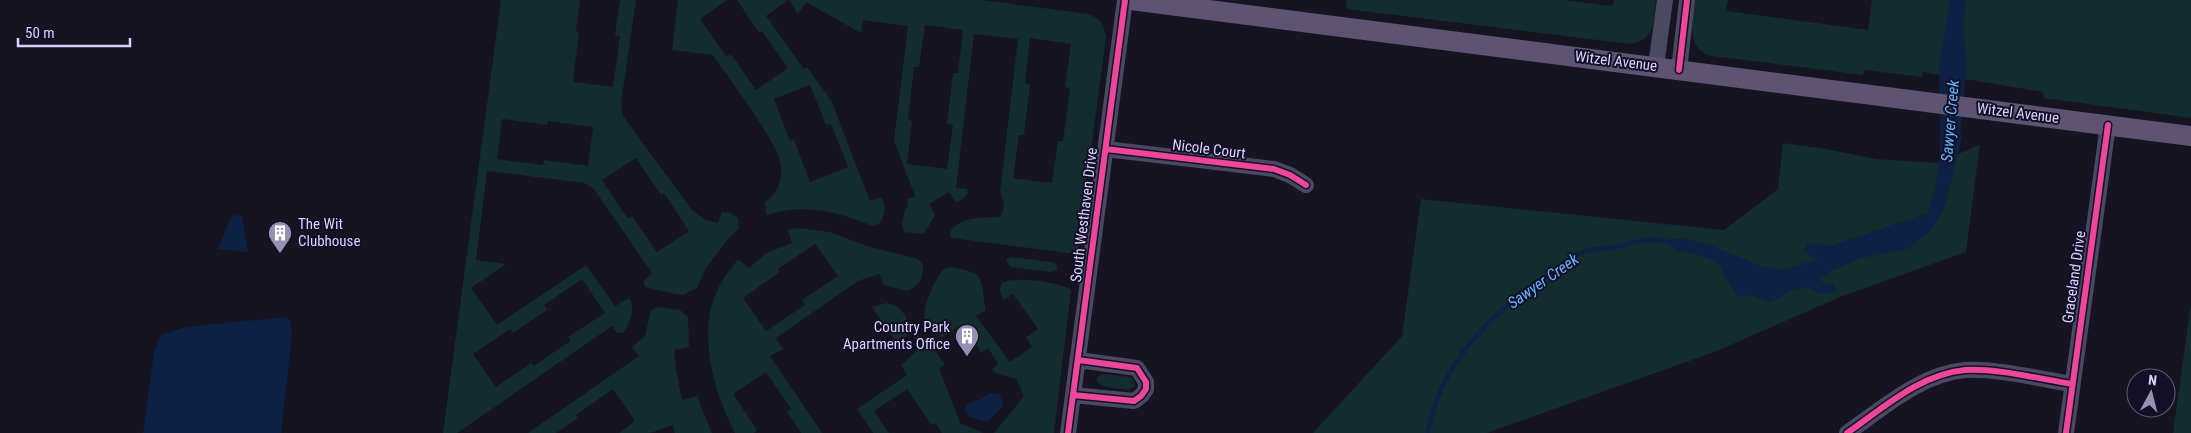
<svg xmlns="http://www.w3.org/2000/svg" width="2191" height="433" viewBox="0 0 2191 433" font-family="'Roboto Condensed',sans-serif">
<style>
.green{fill:#132c2d;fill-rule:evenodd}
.water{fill:#0d2144}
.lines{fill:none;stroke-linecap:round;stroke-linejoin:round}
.stream{stroke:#0d2144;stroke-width:4.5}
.minor{stroke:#4a4962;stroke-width:16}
.major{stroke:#5e5373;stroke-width:20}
.cycleway-casing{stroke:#130f26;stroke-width:9}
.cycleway{stroke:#ed469a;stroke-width:6}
.labels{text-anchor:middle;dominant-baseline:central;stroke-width:4;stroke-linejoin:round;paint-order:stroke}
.street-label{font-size:15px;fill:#d9d4ff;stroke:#130f26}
.poi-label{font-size:15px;fill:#d9d4ff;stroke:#130f26;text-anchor:start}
.water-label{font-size:16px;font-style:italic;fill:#62b6ff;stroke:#130f26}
</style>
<rect width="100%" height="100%" fill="#161421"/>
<!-- green -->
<path class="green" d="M501 0H580L576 31 579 32 573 82 613 87 620 36 615 35 620 0H636L621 103 623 116 692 210 706 220 718 223 722 212 731 213 738 218 739 228 727 240 706 268 697 288 690 291 683 295 676 294 652 289 646 287 643 282 652 273 594 189 584 183 487 171 476 260 506 264 471 288 497 325 586 265 615 306 629 298C636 307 630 324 623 333H617L612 326 457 433H443ZM502 119 547 125 548 121 593 127 588 166 544 160 543 165 497 159ZM636 158 661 195 664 193 689 231 657 252 632 216 628 219 602 180ZM582 279 605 313 568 337 570 341 534 366 531 363 496 387 473 354 510 329 513 333 547 310 544 305Z
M678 0H727L700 19 727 57 731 54 756 90 788 68 762 31 759 33 737 0H788L766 16 804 69 807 67 831 100 870 201 881 197C887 205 885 217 879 224L873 226C834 211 807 203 766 215L765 202C778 194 782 181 781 166 780 145 727 76 713 55L672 50ZM810 85 826 125 831 124 848 167 810 182 794 140 790 141 774 99Z
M789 0H982L1088 14C1099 17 1105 26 1106 37L1078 248 1076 252 1068 253 952 238 950 236 951 230C963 216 982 218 999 217 1006 210 1004 200 1000 192L1018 39 974 34 956 188 967 189 968 193 963 199 956 202 949 192 929 204 935 215 924 234 904 232 902 224 905 209 908 206 907 199 915 196 894 141 908 26 863 20 861 33 806 2 798 14ZM925 25 963 30 958 73H953L947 124 953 125 947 169 907 164 912 121 908 120 914 67H919ZM1030 38 1071 44 1065 87 1070 88 1063 141H1058L1052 183 1013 178 1019 135H1024L1030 84 1025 83Z
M1346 0H1563L1612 6 1614 0H1656C1653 21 1656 40 1630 44L1347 9Z
M1695 0H1728L1726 11 1868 30 1872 0H2191V118L2044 98 2043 92 1923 72 1922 77 1864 70 1863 75 1712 56C1685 49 1693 21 1695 0Z
M1783 143 1826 149 1876 159 1939 163 1980 144 1966 252 1840 297 1717 351 1487 433H1313L1402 336 1421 199 1724 230 1778 189Z
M797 228 830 232 867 246 918 259 923 265C924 278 919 286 907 291L884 285 879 274 858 281 776 338 783 349 770 356 822 433H801L787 412 791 409 766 372 733 394 757 430 754 433H735C714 393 697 334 717 291 722 279 731 269 738 259L749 268 766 253 792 243 788 230ZM815 244 838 276 802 300 805 305 766 331 743 298 780 272 778 269Z
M1012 257 1052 262 1057 265V270L1051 272 1010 267 1006 261 1007 259Z
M951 267C984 274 980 273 985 306V310L976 316 1010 362 1032 347 1026 337 1038 329 1013 294 1003 300 1000 291 1001 284C1010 275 1061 282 1071 290L1054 433H994L1024 396 1016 379 995 373 992 369 998 364 988 348 981 353 975 343 971 345 958 327 941 338 936 331 926 327C920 308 932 288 941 272L943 269Z
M887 303C903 306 912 321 906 337L898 344 872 307Z
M2191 303V433H2173Z
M658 307 680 310 688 317 689 347 674 350 676 369 682 400 697 396 712 433H675L673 425 650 433H619L635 421 613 389 576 415 578 418 556 433H528L639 356 632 347 645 336 651 310Z
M927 342 931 344 945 365 939 368 960 423 983 433H942L935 423 931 425 907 389 874 411 889 433H873L857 409 907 375 901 365Z
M1104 374 1130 377 1133 379 1135 386 1129 390 1102 386 1097 381 1098 376Z"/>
<!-- water -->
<path class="water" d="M1950 0H1966L1963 23 1967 69 1960 132 1962 136 1947 198 1942 212 1931 231 1907 249 1861 258 1832 271 1820 279 1825 285 1833 284 1837 292 1821 294 1808 287 1794 289 1769 303 1751 295 1737 296 1717 262 1695 254 1678 251 1664 241 1681 238 1710 245 1761 266 1783 270 1818 259 1804 252 1808 243 1830 246 1928 213 1935 188 1940 153 1939 68Z
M232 215 242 216 248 252 218 249Z
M285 317 290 320 292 334 281 433H143L154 353 160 335 186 327Z
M989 393 999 394 1003 402 1002 407 988 422 969 417 965 411 966 405 971 402 980 400Z"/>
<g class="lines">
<!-- stream -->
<path class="stream" d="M1428 433C1439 362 1496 309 1553 271 1563 265 1575 254 1586 251 1595 248 1606 249 1616 247 1634 242 1650 237 1669 242"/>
<!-- minor -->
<path class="minor" d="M1656 66 1665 0
M1679 70 1687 0
M1106 149 1274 169 1290 175 1306 185
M1073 395 1134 401 1141 396 1146 389V382L1137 368 1078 360
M1068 433 1125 0
M1847 433C1882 409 1920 374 1965 370 1996 368 2040 379 2072 384
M2066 433 2108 125"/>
<!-- major -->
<path class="major" d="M1131 0 2191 136"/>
<!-- cycleway casing -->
<g class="cycleway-casing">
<path id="cycleway" d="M1679 70 1687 0
M1106 149 1274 169 1290 175 1306 185
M1073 395 1134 401 1141 396 1146 389V382L1137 368 1078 360
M1068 433 1125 0
M1847 433C1882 409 1920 374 1965 370 1996 368 2040 379 2072 384
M2066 433 2108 125"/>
</g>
<!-- cycleway -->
<use href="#cycleway" class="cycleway"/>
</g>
<!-- icons -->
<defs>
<g id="building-pin" transform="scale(1.25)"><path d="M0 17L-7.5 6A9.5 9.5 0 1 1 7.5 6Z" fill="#9591b1" stroke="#130f26"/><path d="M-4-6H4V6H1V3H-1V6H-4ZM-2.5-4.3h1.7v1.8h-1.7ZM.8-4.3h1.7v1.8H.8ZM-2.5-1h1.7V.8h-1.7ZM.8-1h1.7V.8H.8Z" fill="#fff"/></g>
</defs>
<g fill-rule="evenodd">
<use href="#building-pin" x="280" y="233"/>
<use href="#building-pin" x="967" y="336"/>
</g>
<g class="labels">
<!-- street labels -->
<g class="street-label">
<text transform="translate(1616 61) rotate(7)">Witzel Avenue</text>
<text transform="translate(2018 113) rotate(7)">Witzel Avenue</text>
<text transform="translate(1209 149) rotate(7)">Nicole Court</text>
<text transform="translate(1084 215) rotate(-83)">South Westhaven Drive</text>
<text transform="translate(2074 277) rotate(-82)">Graceland Drive</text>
</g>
<!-- poi labels -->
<g class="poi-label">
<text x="298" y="224">The Wit<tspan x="298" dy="17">Clubhouse</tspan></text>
<text x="950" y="327" text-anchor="end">Country Park<tspan x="950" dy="17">Apartments Office</tspan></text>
</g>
<!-- water labels -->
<g class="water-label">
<text transform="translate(1950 121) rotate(-85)">Sawyer Creek</text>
<text transform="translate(1543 281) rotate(-35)">Sawyer Creek</text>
</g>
</g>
<!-- north arrow -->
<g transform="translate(2151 393) rotate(7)"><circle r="24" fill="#130f26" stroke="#625e7d"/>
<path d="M0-4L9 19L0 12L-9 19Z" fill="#9591b1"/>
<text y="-8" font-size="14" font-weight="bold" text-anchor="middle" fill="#d9d4ff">N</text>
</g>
<!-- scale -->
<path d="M18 38v8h112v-8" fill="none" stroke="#d9d4ff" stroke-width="2.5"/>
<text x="25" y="38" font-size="15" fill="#d9d4ff" stroke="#130f26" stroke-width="4" paint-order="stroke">50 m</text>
</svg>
